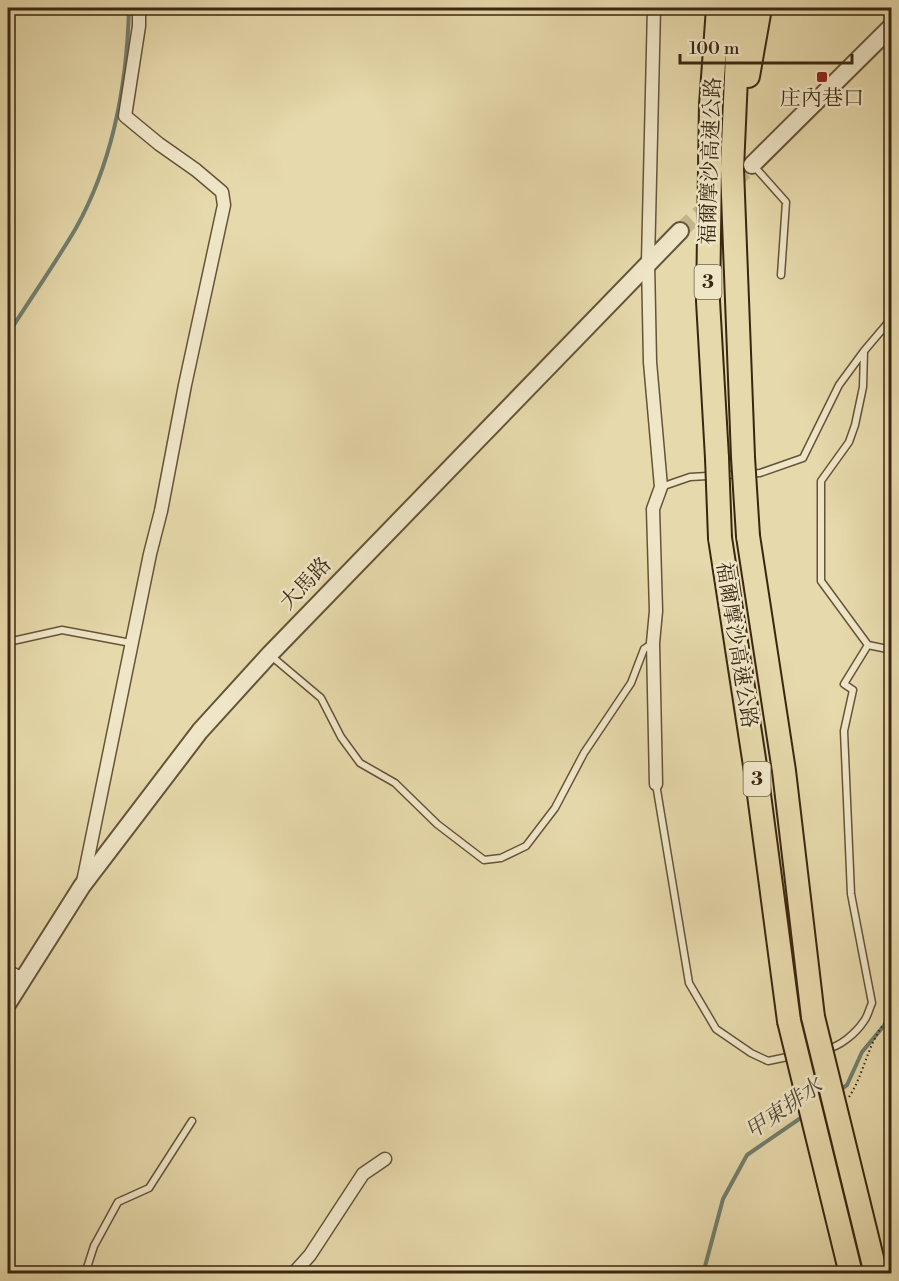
<svg xmlns="http://www.w3.org/2000/svg" width="899" height="1281" viewBox="0 0 899 1281" font-family="'Libre Bodoni','Noto Serif TC',serif">
<style>
.lines{fill:none;stroke-linecap:round;stroke-linejoin:round}
.stream{stroke:#717f6e;stroke-width:4}
.tertiary-tunnel{stroke:#c4b58c;stroke-width:16;stroke-dasharray:16 8;stroke-linecap:butt}
.service-casing{stroke:#655438;stroke-width:9}
.minor-casing{stroke:#655438;stroke-width:15}
.tertiary-casing{stroke:#655438;stroke-width:20}
.motorway-casing{stroke:#3a2712;stroke-width:26}
.path{stroke:#3a2712;stroke-width:2;stroke-dasharray:1.5 3;stroke-linecap:butt}
.service{stroke:#efe6c8;stroke-width:6}
.minor{stroke:#efe6c8;stroke-width:12}
.tertiary{stroke:#efe6c8;stroke-width:16}
.motorway{stroke:#e6d9ab;stroke-width:22}
.motorway-bridge-casing{stroke:#3a2712;stroke-width:26;stroke-linecap:butt}
.motorway-bridge{stroke:#e6d9ab;stroke-width:22}
.poi-dot{fill:#8f2418;stroke:#efe6c8;stroke-width:2}
.labels{text-anchor:middle;dominant-baseline:central;stroke-width:5;stroke-linejoin:round;paint-order:stroke}
.shield{fill:#efe6c8;stroke:#706049;stroke-width:1.5}
.shield-label{font-size:20px;font-weight:bold;fill:#3a2712}
.poi-label{font-size:21px;fill:#3a2712;stroke:#efe6c8}
.street-label{font-size:21px;fill:#3a2712;stroke:#efe6c8}
.water-label{font-size:22px;font-style:italic;fill:#514c38;stroke:#efe6c8}
</style>
<rect width="100%" height="100%" fill="#e6d9ab"/>
<filter id="stains"><feTurbulence type="fractalNoise" baseFrequency=".00333" numOctaves="4"/><feColorMatrix values="0 0 0 0 .2 0 0 0 0 .09 0 0 0 0 .02 0 0 0 .5 -.17"/></filter>
<radialGradient id="worn" r=".72"><stop offset=".6" stop-color="#630" stop-opacity="0"/><stop offset="1" stop-color="#630" stop-opacity=".3"/></radialGradient>
<g class="lines">
<!-- stream -->
<path class="stream" d="M8 340 12 328C33 295 56 262 76 228 114 160 127 84 129 8
M840 1090 847 1085 862 1052 892 1016
M703 1274 723 1199 747 1155 805 1115"/>
<!-- tertiary-tunnel -->
<path class="tertiary-tunnel" d="M680 231 752 165"/>
<!-- service casing -->
<g class="service-casing">
<path id="service" d="M753 165 786 202 781 275
M661 487 690 477 760 473 803 458 839 385 864 351 892 318
M8 642 62 630 131 643
M868 645 892 650
M270 655 321 698 341 737 360 763 395 783 437 824 484 860 501 858 526 846 555 808 584 753 631 683 644 649 653 643
M656 784 689 983 716 1029 751 1053 768 1061 792 1056
M8 968 23 976
M826 1049C840 1047 856 1033 864 1021 868 1016 869 1009 872 1003L851 894 844 731 853 690 844 684 868 645 821 581V481L849 442 855 425 863 387 864 351
M85 1274 94 1246 118 1202 149 1188 192 1121"/>
</g>
<!-- minor casing -->
<g class="minor-casing">
<path id="minor" d="M654 8 648 262 650 362 661 487 653 509 656 611 653 643 656 784
M83 882 150 554 161 511 185 385 224 205 222 192 196 170 159 144 125 116 139 26V8
M293 1274 310 1255 363 1174 385 1159"/>
</g>
<!-- tertiary casing -->
<g class="tertiary-casing">
<path id="tertiary" d="M752 165 892 26
M8 1003 82 886 200 731 270 654 680 231"/>
</g>
<!-- motorway casing -->
<g class="motorway-casing">
<path id="motorway" d="M739 8 732 169 743 457
M748 76 760 8
M717 458 708 301 711 105 718 8
M748 536 784 771 813 1017
M720 538 756 772 789 1021"/>
</g>
<!-- path -->
<path class="path" d="M849 1097C866 1071 868 1037 892 1015"/>
<!-- service -->
<use href="#service" class="service"/>
<!-- minor -->
<use href="#minor" class="minor"/>
<!-- tertiary -->
<use href="#tertiary" class="tertiary"/>
<!-- motorway -->
<use href="#motorway" class="motorway"/>
<!-- motorway-bridge casing -->
<g class="motorway-bridge-casing">
<path id="motorway-bridge" d="M743 457 748 536
M717 458 720 538
M813 1017 876 1274
M789 1021 851 1274"/>
</g>
<!-- motorway-bridge -->
<use href="#motorway-bridge" class="motorway-bridge"/>
</g>
<!-- markers -->
<rect class="poi-dot" x="816" y="71" width="12" height="12" rx="3"/>
<g class="labels">
<!-- shield labels -->
<g class="shield">
<rect x="694.5" y="265" width="27" height="34" rx="4.5"/>
<rect x="743.5" y="762" width="27" height="34" rx="4.5"/>
</g>
<g class="shield-label">
<text x="708" y="282">3</text>
<text x="757" y="779">3</text>
</g>
<!-- poi labels -->
<g class="poi-label">
<text x="822" y="99">庄內巷口</text>
</g>
<!-- street labels -->
<g class="street-label">
<text transform="translate(711 161) rotate(-88)">福爾摩沙高速公路</text>
<text transform="translate(306 584) rotate(-46)">大馬路</text>
<text transform="translate(736 645) rotate(81)">福爾摩沙高速公路</text>
</g>
<!-- water labels -->
<g class="water-label">
<text transform="translate(784 1109) rotate(-35)">甲東排水</text>
</g>
</g>
<!-- margin -->
<rect width="899" height="1281" fill="none" stroke="#e6d9ab" stroke-width="30"/>
<rect x="9" y="9" width="881" height="1263" fill="none" stroke="#3a2712" stroke-width="3"/>
<rect x="15" y="15" width="869" height="1251" fill="none" stroke="#3a2712" stroke-width="1.5"/>
<!-- scale -->
<path d="M680 54v9h172v-9" fill="none" stroke="#3a2712" stroke-width="3"/>
<text x="689" y="54" font-size="18" fill="#3a2712" stroke="#efe6c8" stroke-width="4.5" paint-order="stroke">100 m</text>
<rect width="100%" height="100%" filter="url(#stains)"/>
<rect width="100%" height="100%" fill="url(#worn)"/>
</svg>
